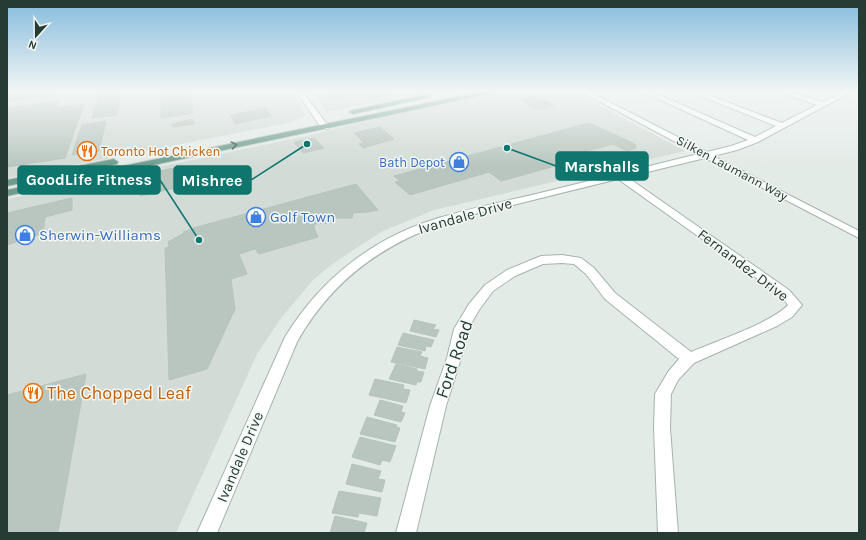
<svg xmlns="http://www.w3.org/2000/svg" width="866" height="540" viewBox="0 0 866 540" font-family="Karla,sans-serif">
<style>
.built{fill:#d2dbd6}
.building{fill:#b9c6c0;stroke:#b6c4bd}
.lines{fill:none;stroke-linecap:round;stroke-linejoin:round}
.minor-casing{stroke:#a6b3ad;stroke-width:2}
.major-casing{stroke:#c2c8c6;stroke-width:2}
.minor{fill:#fff;fill-rule:evenodd}
.major{fill:#6d9c8c;fill-rule:evenodd}
.oneway{stroke:#375349}
.labels{text-anchor:middle;dominant-baseline:central;stroke-width:3;stroke-linejoin:round;paint-order:stroke}
.far-food-label{font-size:13px;fill:#c56008;stroke:#f3f8f5;text-anchor:start}
.far-shop-label{font-size:13px;fill:#366cbe;stroke:#f3f8f5;text-anchor:end}
.far-street-label{font-size:13px;fill:#253b33;stroke:#f3f8f5}
.street-label{font-size:15px;fill:#253b33;stroke:#f3f8f5}
.shop-label{font-size:15px;fill:#366cbe;stroke:#f3f8f5;text-anchor:start}
.near-street-label{font-size:18px;fill:#253b33;stroke:#f3f8f5}
.near-food-label{font-size:18px;fill:#c56008;stroke:#f3f8f5;text-anchor:start}
.leader{fill:none;stroke:#0f766e;stroke-width:1.5}
.callout-dot{fill:#0f766e;stroke:#f3f8f5;stroke-width:1.5}
.callout{fill:#0f766e;stroke:#0f766e;stroke-width:1.5}
.callout-label{font-size:16px;text-anchor:middle;font-weight:bold;fill:#fff}
</style>
<rect width="100%" height="100%" fill="#e3ebe7"/>
<!-- built -->
<path class="built" d="M7 91H292L305 115 293 122 7 178Z
M312 91H438L326 112Z
M507 91H572L685 151 434 210 381 232 335 262 314 279 282 317 257 354 176 533H7V199L306 136 433 105Z"/>
<!-- building -->
<path class="building" d="M12 91H65V93L7 101Z
M19 91H54L56 92 16 97Z
M121 91 117 115 92 118 100 92Z
M161 91H190L193 113 161 118Z
M324 91H413L368 98 365 94 330 99Z
M536 96 554 105 542 109 538 107 535 108 519 99Z
M59 101 56 108 84 104 65 158 7 167V108Z
M265 108 271 116 235 124 231 115Z
M192 119 195 124 173 127 172 124Z
M106 121 99 151 72 155 82 125Z
M589 123 635 144 636 148 627 151 613 144 573 155 580 159 501 181 489 172 410 195 395 182 400 181 394 176Z
M380 127 394 139 363 148 359 144 364 143 354 133Z
M314 138 324 148 303 153 294 142Z
M179 167 185 186 140 196 137 176Z
M356 184 378 210 367 212 353 213 352 218H334L333 223 315 224 314 228 318 237 259 254 255 249 239 254 247 274 231 279 235 309 207 369 169 380 165 248 169 247 168 242 184 233 183 232 193 229V228Z
M72 198V210L45 217 43 233 7 245V213Z
M414 320 436 325 433 329 439 330 436 337 410 331Z
M403 333 434 340 431 347 426 346 425 351 398 345Z
M397 347 422 352 420 356 428 358 425 369 391 362Z
M396 364 417 369V371L424 372 421 382H417L416 385 389 379Z
M86 374 58 533H7V395Z
M375 379 404 385 403 389 410 390 406 403 369 395Z
M380 400 403 406 401 412 405 413 401 422 374 415Z
M367 417 397 425 396 427 400 428 395 442 360 434Z
M360 437 396 446 390 462 382 460 380 465 352 457Z
M352 464 381 471 378 479 385 480 382 492 346 484Z
M339 491 381 498 377 516 359 513 358 517 332 513Z
M335 516 367 523 364 533H330Z"/>
<g class="lines">
<!-- minor casing -->
<g class="minor-casing">
<path id="minor" d="M296 91H302L329 127 328 129H322Z
M580 91H588L707 152 731 146 748 140 643 92 642 91H650L755 137 776 126 691 92 690 91H698L782 123 817 105 780 92 779 91H788L823 102 845 91H853L758 142 737 150 713 156 859 231V238L705 158 627 177 789 290 802 305 792 317 777 326 694 363 678 380 671 394 670 428 678 533H658L654 428 655 394 668 372 679 359 605 299 586 274 574 264 562 263 543 264 515 276 493 291 479 310 468 329 461 358 446 406 416 533H396L430 406 447 358 454 329 469 304 485 285 507 270 541 256 562 255 581 258 594 268 615 293 691 352C716 341 771 323 788 305L781 296 751 274 618 179C581 188 545 197 509 206 488 211 467 215 447 222 382 244 331 281 297 342L217 533H197L285 337C321 278 375 236 442 217 473 208 505 201 536 194 590 181 644 167 698 154Z"/>
</g>
<!-- major casing -->
<g class="major-casing">
<path id="major" d="M485 91H496L493 93 7 196V190Z
M429 94 431 95V97L353 114 349 112 353 110Z
M114 159 118 162 117 164 7 186V180Z"/>
</g>
<!-- minor -->
<use href="#minor" class="minor"/>
<!-- major -->
<use href="#major" class="major"/>
</g>
<!-- one-way arrows -->
<defs><path id="oneway-chevron" d="M-2-3.5L2.5 0L-2 3.5" fill="none" stroke-width="1.6" stroke-linecap="round" stroke-linejoin="round"/></defs>
<use class="oneway" href="#oneway-chevron" transform="translate(234 145) rotate(-12)"/>
<!-- sky -->
<linearGradient id="sky" x2="0" y2="1"><stop stop-color="#85bbdc"/><stop offset="0.55" stop-color="#f2f6f4"/><stop offset="1" stop-color="#f2f6f4" stop-opacity="0"/></linearGradient>
<rect width="866" height="166" fill="url(#sky)"/>
<!-- icons -->
<defs>
<g id="restaurant-ring" transform="scale(1)"><circle r="9.5" fill="#f3f8f5" stroke="#e8710a" stroke-width="1.5"/><path d="M-5-6h1v4h1v-4h1v4h1v-4h1v5L-1.5 .5V6h-2V.5L-5-1ZM5-6V6H3V1.5H1.5Q1.5-4 5-6Z" fill="#e8710a"/></g>
<g id="shop-ring" transform="scale(1)"><circle r="9.5" fill="#f3f8f5" stroke="#3f7fe0" stroke-width="1.5"/><path d="M-5-2.5h2.3a2.7 3.5 0 0 1 5.4 0H5L5.5 6h-11ZM-1.5-2.5h3a1.5 2.3 0 0 0-3 0Z" fill="#3f7fe0"/></g>
</defs>
<g fill-rule="evenodd">
<use href="#restaurant-ring" x="87" y="151"/>
<use href="#shop-ring" x="459" y="162"/>
<use href="#shop-ring" x="256" y="217"/>
<use href="#shop-ring" x="25" y="235"/>
<use href="#restaurant-ring" x="33" y="393"/>
</g>
<g class="labels">
<!-- far-food labels -->
<g class="far-food-label">
<text x="101" y="151">Toronto Hot Chicken</text>
</g>
<!-- far-shop labels -->
<g class="far-shop-label">
<text x="445" y="162">Bath Depot</text>
</g>
<!-- far-street labels -->
<g class="far-street-label">
<text transform="translate(732 168) rotate(28)">Silken Laumann Way</text>
</g>
<!-- street labels -->
<g class="street-label">
<text transform="translate(465 216) rotate(-16)">Ivandale Drive</text>
<text transform="translate(743 265) rotate(37)">Fernandez Drive</text>
<text transform="translate(240 457) rotate(-67)">Ivandale Drive</text>
</g>
<!-- shop labels -->
<g class="shop-label">
<text x="270" y="217">Golf Town</text>
<text x="39" y="235">Sherwin-Williams</text>
</g>
<!-- near-street labels -->
<g class="near-street-label">
<text transform="translate(454 359) rotate(-71)">Ford Road</text>
</g>
<!-- near-food labels -->
<g class="near-food-label">
<text x="47" y="393">The Chopped Leaf</text>
</g>
</g>
<!-- callouts -->
<path class="leader" d="M507 148L556 166M199 240L160 180M307 144L251 180"/>
<g class="callout-dot">
<circle cx="507" cy="148" r="4"/>
<circle cx="199" cy="240" r="4"/>
<circle cx="307" cy="144" r="4"/>
</g>
<g class="callout">
<rect x="556" y="152" width="92" height="28" rx="4"/>
<rect x="18" y="166" width="142" height="28" rx="4"/>
<rect x="174" y="166" width="77" height="28" rx="4"/>
</g>
<g class="callout-label">
<text x="602" y="172">Marshalls</text>
<text x="89" y="185">GoodLife Fitness</text>
<text x="212" y="186">Mishree</text>
</g>
<!-- border -->
<rect width="866" height="540" fill="none" stroke="#253b33" stroke-width="16"/>
<!-- north arrow -->
<g transform="translate(36 36) rotate(201)" stroke="#f3f8f5" stroke-width="3" paint-order="stroke">
<path d="M0-3L7 15L0 10L-7 15Z" fill="#253b33"/>
<text y="-6" font-size="11" font-weight="bold" text-anchor="middle" fill="#253b33">N</text>
</g>
</svg>
